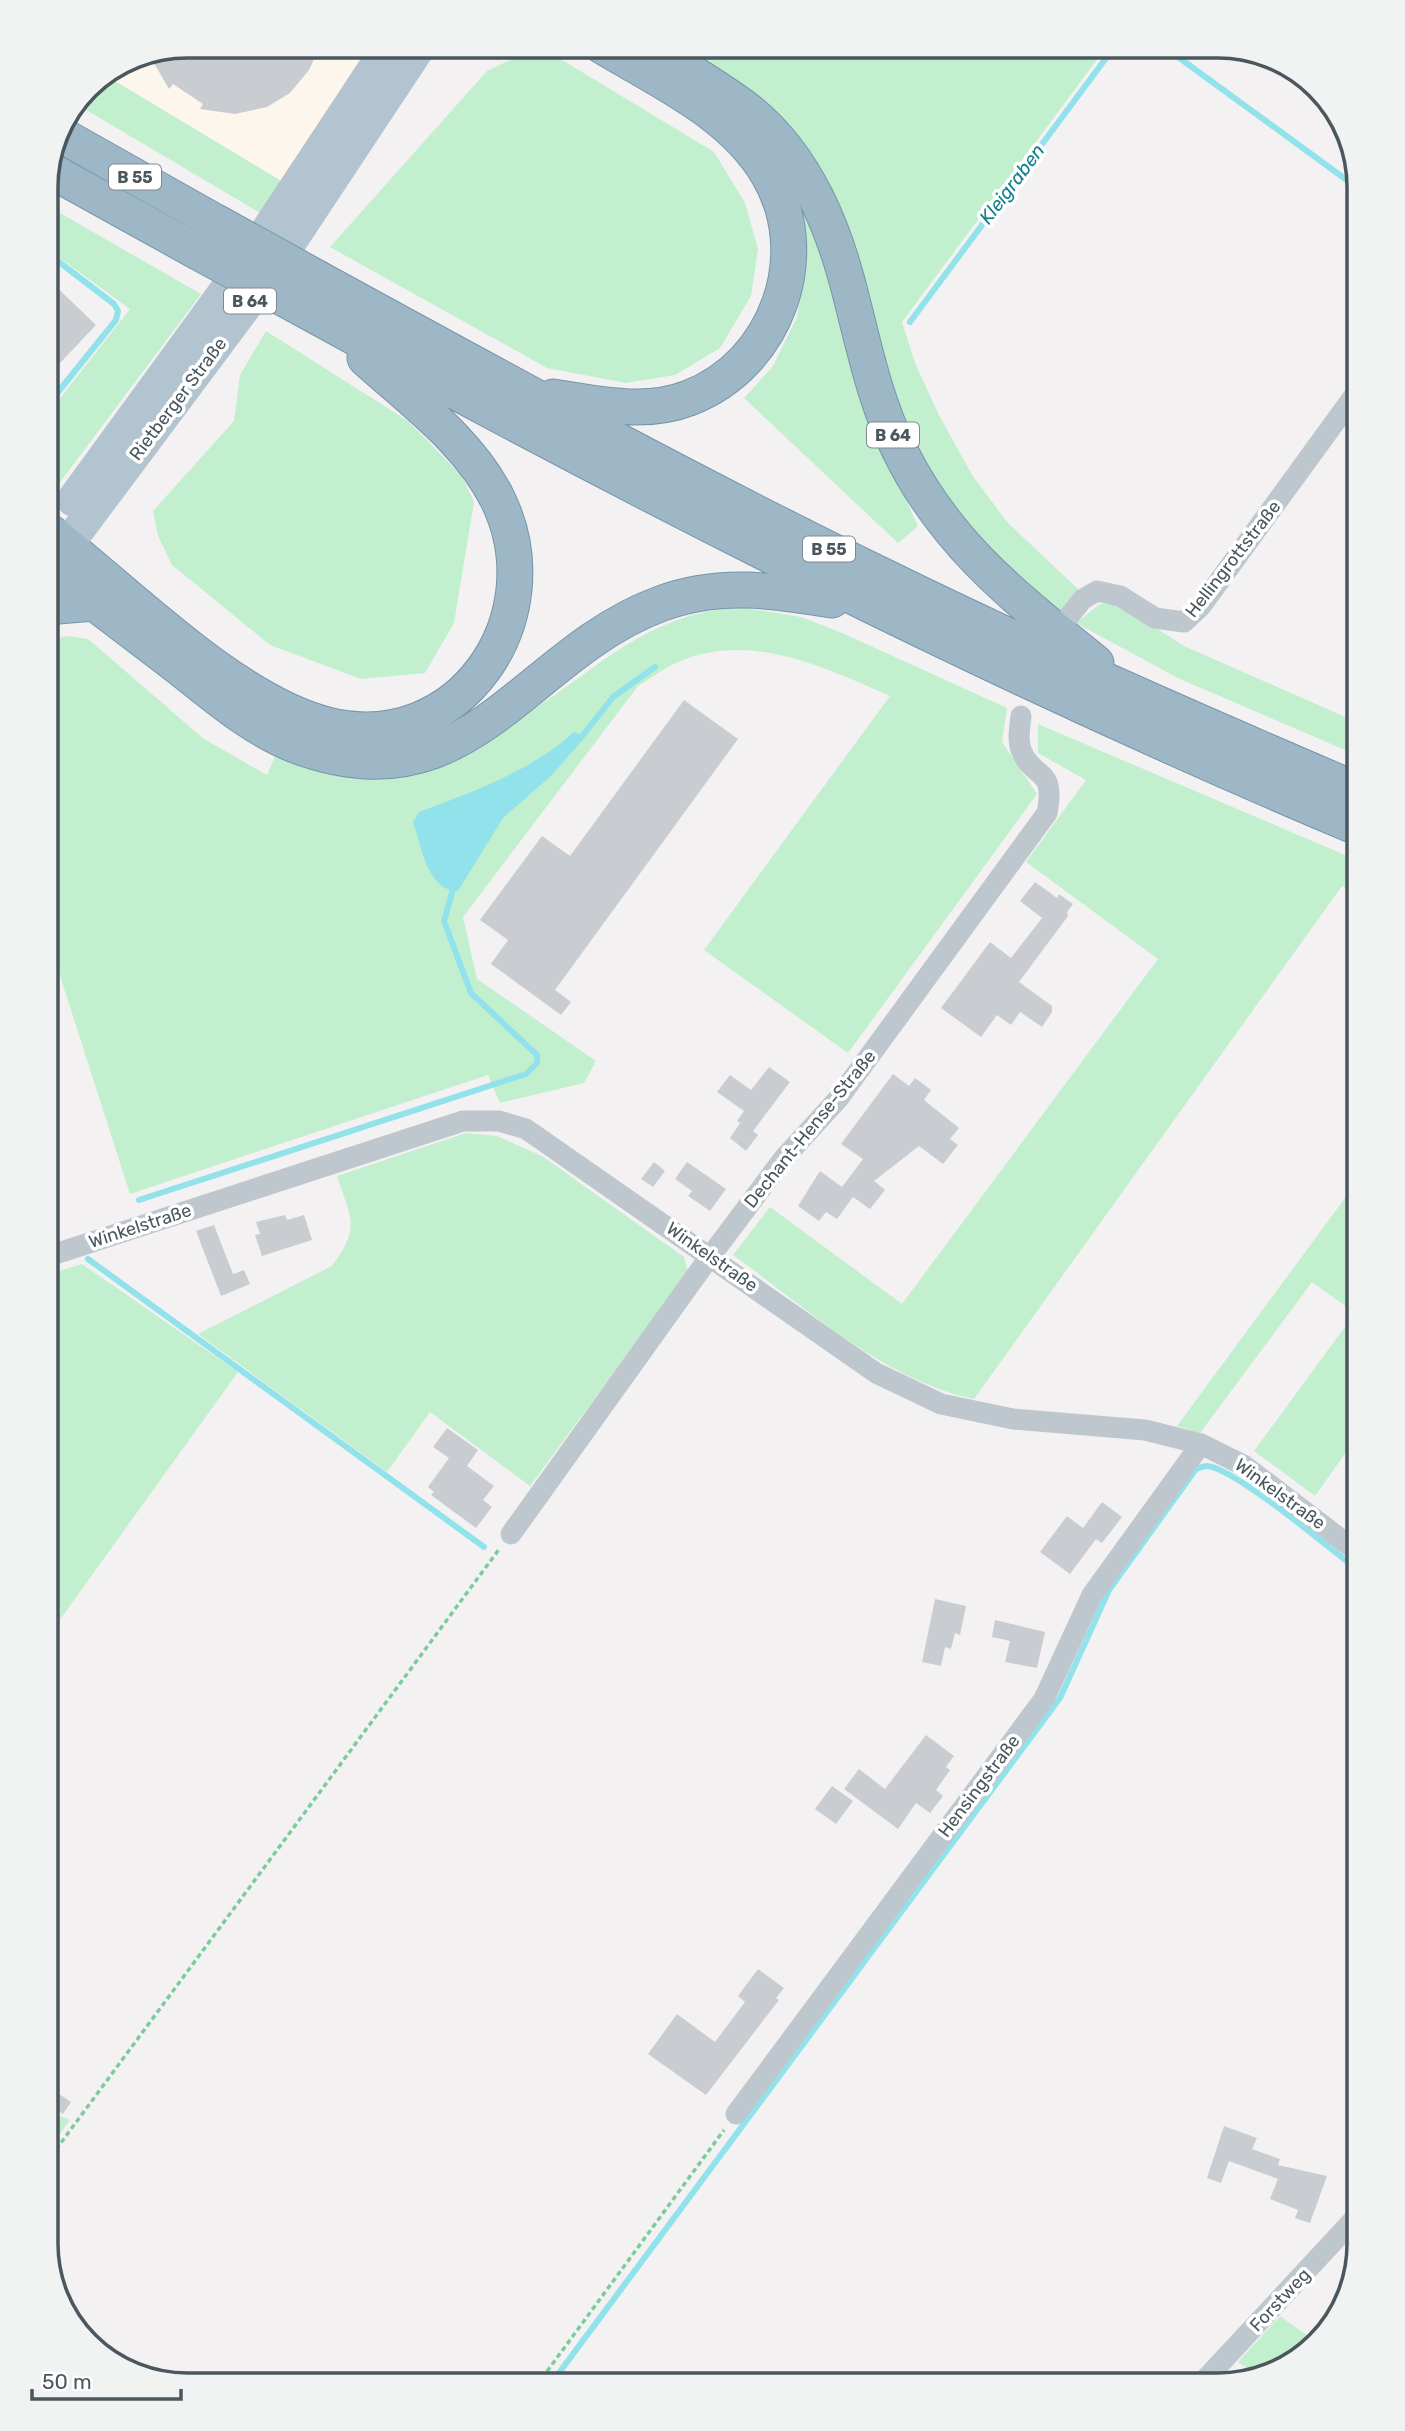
<svg xmlns="http://www.w3.org/2000/svg" width="1405" height="2431" viewBox="0 0 1405 2431" font-family="Rubik,sans-serif">
<style>
.commercial{fill:#fcf6ed}
.green{fill:#c2efce}
.water{fill:#91e2ea}
.lines{fill:none;stroke-linecap:round;stroke-linejoin:round}
.stream{stroke:#91e2ea;stroke-width:6}
.building{fill:#c9cdd1}
.trunk-casing{stroke:#7695aa;stroke-width:37}
.path{stroke:#7bcc9b;stroke-width:3.5;stroke-dasharray:5 3.5;stroke-linecap:butt}
.minor{stroke:#bec7cd;stroke-width:21}
.primary{stroke:#b2c4cf;stroke-width:33}
.trunk{stroke:#9eb7c6;stroke-width:35}
.trunk-bridge-casing{stroke:#7695aa;stroke-width:37;stroke-linecap:butt}
.trunk-bridge{stroke:#9eb7c6;stroke-width:35}
.labels{text-anchor:middle;dominant-baseline:central;stroke-width:7;stroke-linejoin:round;paint-order:stroke}
.shield{fill:#fff;stroke:#80898f;stroke-width:2}
.shield-label{font-size:16px;font-weight:bold;fill:#4a575f}
.street-label{font-size:18px;fill:#4a575f;stroke:#fff}
.water-label{font-size:19px;font-style:italic;fill:#11808b;stroke:#fff}
.rim{fill:none;stroke:#4a575f;stroke-width:3.5}
</style>
<rect width="100%" height="100%" fill="#f4f1f2"/>
<!-- commercial -->
<path class="commercial" d="M187 46H376L283 182 105 75 133 56Z"/>
<!-- green -->
<path class="green" d="M539 46 714 152 745 203 758 249 751 296 720 348 675 375 626 383 547 368 330 247 487 71Z
M673 46H1107L902 322 915 363 939 415 972 475 1007 522 1079 590 1062 614 1025 587 942 497 887 388 858 272Z
M105 75 283 182 262 214 76 104 87 87Z
M786 183 822 229 888 460 918 526 898 543 744 398 773 366 797 317 805 263Z
M46 205 201 294 46 501V416L130 309 46 248Z
M266 331 408 421 462 476 474 502 454 623 425 673 361 679 270 645 172 565 158 536 153 511 234 421 240 375Z
M1117 603 1184 646 1359 723V756L1180 679 1076 623 1100 604Z
M740 607 801 617 840 632 1007 708 1002 742 1037 794 848 1053 704 950 890 696C823 667 748 630 676 663 663 669 651 678 638 686L463 917 477 979 596 1061 584 1083 500 1103 488 1075 130 1194 46 932V641L67 636 88 639 204 739 267 775 276 754C307 767 339 781 373 778 401 776 423 763 448 752 472 741 498 732 520 718 599 670 641 615 740 607Z
M1038 724 1359 861V893L1342 886 974 1399C885 1381 805 1307 733 1255L770 1207 902 1304 1158 959 1026 862 1086 780 1038 753Z
M466 1133 497 1136 542 1156 684 1257 688 1272 530 1486 430 1412 387 1472 198 1334 332 1266C361 1227 351 1219 337 1176Z
M1359 1179V1434L1315 1496 1254 1451 1355 1313 1312 1282 1200 1433 1177 1426Z
M82 1264 238 1372 46 1639V1275Z
M46 2111 70 2120 46 2153Z
M1280 2316 1315 2341 1280 2371 1259 2376 1238 2362Z"/>
<!-- water -->
<path class="water" d="M574 732 585 737 552 775 503 818 458 891C427 891 421 844 413 822L419 812C473 792 531 771 574 732Z"/>
<g class="lines">
<!-- stream -->
<path class="stream" d="M1163 46 1359 189
M910 322 1115 46
M46 407 116 320 118 311 114 304 46 252
M579 740 613 697 655 667
M139 1200 526 1074 537 1063V1055L471 993 444 921 454 886
M88 1259 484 1547
M550 2385 1060 1698 1109 1590 1196 1469C1198 1468 1205 1466 1207 1466 1235 1468 1333 1551 1359 1571"/>
</g>
<!-- building -->
<path class="building" d="M187 46H320L309 70 290 93 267 107 235 114 200 109 203 104 173 84 169 89 148 53Z
M46 277 96 325 46 378Z
M684 700 738 739 555 990 571 1002 561 1015 491 964 508 940 480 920 542 836 570 856Z
M1035 882 1057 898 1059 894 1073 904 1067 912 1068 916 1019 982 1052 1006V1012L1042 1027 1020 1012 1011 1025 997 1015 981 1037 941 1008 990 942 1011 958 1042 918 1020 901Z
M769 1067 790 1082 753 1131 758 1135 746 1151 730 1138 740 1123 737 1121 744 1111 717 1092 730 1075 751 1090Z
M893 1074 909 1086 915 1078 931 1090 924 1100 959 1128 950 1139 958 1145 943 1164 919 1146 874 1181 885 1190 870 1209 853 1197 837 1219 826 1212 819 1221 798 1206 820 1171 842 1187 863 1159 841 1144Z
M654 1162 665 1171 653 1187 641 1179Z
M687 1162 726 1189 710 1211 688 1196 692 1191 675 1179Z
M285 1215 287 1220 304 1215 312 1240 262 1256 255 1235 260 1234 256 1222Z
M214 1225 233 1274 244 1270 250 1284 221 1296 196 1231Z
M447 1428 478 1450 467 1466 494 1486 483 1500 492 1507 476 1528 431 1495 434 1492 428 1487 449 1458 433 1447Z
M1102 1502 1122 1517 1102 1543 1096 1539 1070 1574 1040 1552 1067 1516 1083 1528Z
M935 1599 966 1606 960 1635 955 1633 951 1649 945 1647 941 1666 922 1662Z
M995 1620 1045 1632 1037 1668 1005 1662 1010 1641 992 1637Z
M926 1735 954 1756 946 1767 950 1770 936 1790 943 1796 930 1813 916 1803 898 1829 844 1789 859 1769 885 1789Z
M832 1786 853 1801 836 1824 815 1809Z
M758 1969 784 1988 776 1998 779 2000 706 2095 648 2054 677 2014 715 2042 745 2002 738 1996Z
M55 2091 71 2102 63 2114 46 2103Z
M1224 2126 1257 2138 1252 2149 1280 2159 1278 2165 1327 2176 1310 2223 1295 2218 1298 2210 1270 2199 1278 2179 1229 2161 1221 2183 1207 2178Z"/>
<g class="lines">
<!-- trunk casing -->
<g class="trunk-casing">
<path id="trunk" d="M648 46C682 67 718 87 750 112 807 159 835 230 852 300 865 351 876 404 900 451 946 545 1017 599 1096 663
M56 132 214 221
M48 169 196 251
M319 279C507 382 694 484 887 578 1042 654 1200 723 1359 791
M303 309C649 499 995 675 1359 828
M553 397C597 404 646 415 689 398 777 364 816 255 768 174 732 113 660 81 602 46
M50 532C127 592 233 701 327 725 460 758 555 617 498 500 470 442 411 400 365 358
M46 566C88 598 130 630 172 662 211 692 249 727 295 745 469 812 522 655 660 604 718 582 772 590 832 600
M46 607 94 603"/>
</g>
<!-- path -->
<path class="path" d="M46 2163 500 1548
M537 2385 724 2130"/>
<!-- minor -->
<path class="minor" d="M1070 615 1083 599 1097 591 1120 596 1155 618 1184 622 1201 606 1359 389
M46 1257 463 1121H499L526 1129 876 1373 941 1404 1013 1419 1145 1430 1201 1444 1245 1466 1359 1553
M511 1534 703 1266 784 1158 838 1099 1047 813C1056 766 1034 781 1021 750 1017 739 1020 727 1021 716
M736 2114 1044 1699 1092 1595 1201 1444
M1200 2385 1359 2214"/>
<!-- primary -->
<path class="primary" d="M73 500 245 264 389 46
M49 569 265 280 420 46"/>
<!-- trunk -->
<use href="#trunk" class="trunk"/>
<!-- trunk-bridge casing -->
<g class="trunk-bridge-casing">
<path id="trunk-bridge" d="M214 221 319 279
M196 251 303 309"/>
</g>
<!-- trunk-bridge -->
<use href="#trunk-bridge" class="trunk-bridge"/>
</g>
<g class="labels">
<!-- shield labels -->
<g class="shield">
<rect x="109" y="164.5" width="52" height="25" rx="5"/>
<rect x="224" y="288.5" width="52" height="25" rx="5"/>
<rect x="867" y="422.5" width="52" height="25" rx="5"/>
<rect x="803" y="536.5" width="52" height="25" rx="5"/>
</g>
<g class="shield-label">
<text x="135" y="177">B 55</text>
<text x="250" y="301">B 64</text>
<text x="893" y="435">B 64</text>
<text x="829" y="549">B 55</text>
</g>
<!-- street labels -->
<g class="street-label">
<text transform="translate(178 399) rotate(-53)">Rietberger Straße</text>
<text transform="translate(1233 559) rotate(-52)">Hellingrottstraße</text>
<text transform="translate(810 1129) rotate(-51)">Dechant-Hense-Straße</text>
<text transform="translate(140 1226) rotate(-18)">Winkelstraße</text>
<text transform="translate(712 1257) rotate(35)">Winkelstraße</text>
<text transform="translate(1280 1494) rotate(36)">Winkelstraße</text>
<text transform="translate(979 1786) rotate(-53)">Hensingstraße</text>
<text transform="translate(1280 2300) rotate(-47)">Forstweg</text>
</g>
<!-- water labels -->
<g class="water-label">
<text transform="translate(1012 184) rotate(-53)">Kleigraben</text>
</g>
</g>
<!-- crop -->
<path d="M0 0H1405V2431H0ZM187 58H1218A129 129 0 0 1 1347 187V2244A129 129 0 0 1 1218 2373H187A129 129 0 0 1 58 2244V187A129 129 0 0 1 187 58Z" fill="#f1f2f2" fill-rule="evenodd"/>
<path class="rim" d="M187 58H1218A129 129 0 0 1 1347 187V2244A129 129 0 0 1 1218 2373H187A129 129 0 0 1 58 2244V187A129 129 0 0 1 187 58Z"/>
<!-- scale -->
<path d="M32 2389v10h149v-10" fill="none" stroke="#4a575f" stroke-width="3.5"/>
<text x="42" y="2389" font-size="21" fill="#4a575f" stroke="#ffffff" stroke-width="5" paint-order="stroke">50 m</text>
</svg>
